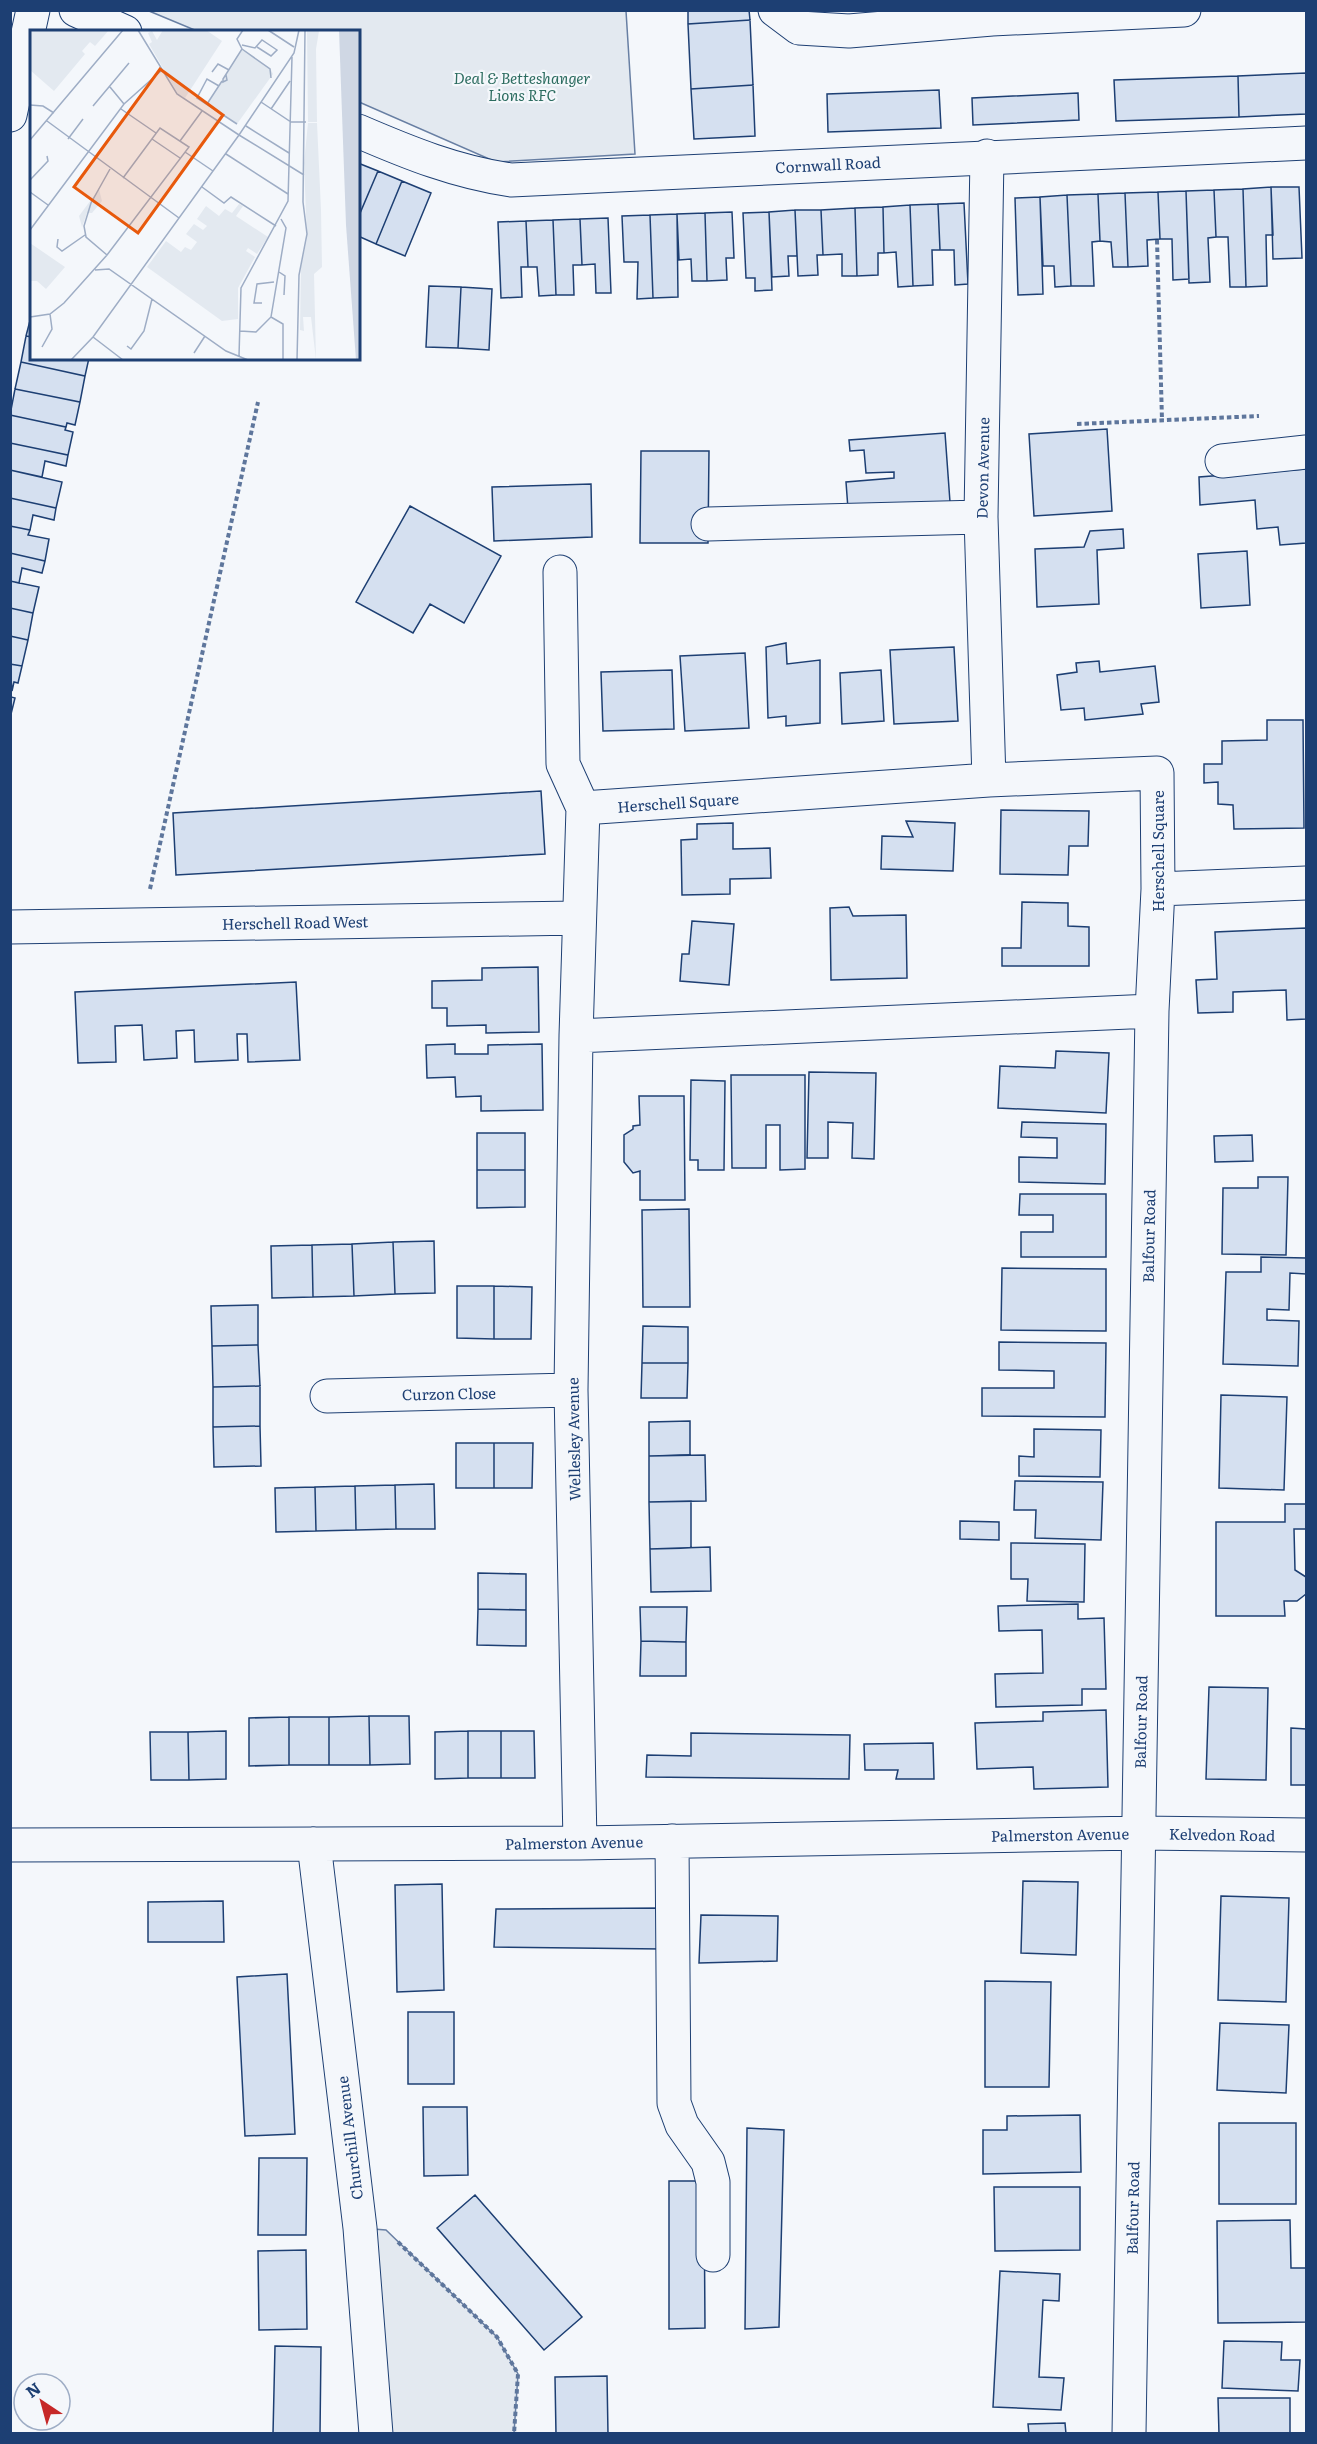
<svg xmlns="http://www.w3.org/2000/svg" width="1317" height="2444" viewBox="0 0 1317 2444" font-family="Literata,serif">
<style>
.green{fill:#e3e9f0;stroke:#687fa3;stroke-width:1.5}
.building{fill:#d5e0f0;stroke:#1d3f73;stroke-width:1.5}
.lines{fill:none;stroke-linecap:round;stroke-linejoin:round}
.minor-casing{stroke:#1d3f73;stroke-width:35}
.major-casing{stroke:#1d3f73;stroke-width:35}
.path{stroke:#5e769c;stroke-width:4;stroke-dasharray:4.5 3;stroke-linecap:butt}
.minor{stroke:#f4f7fb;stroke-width:33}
.major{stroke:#f4f7fb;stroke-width:33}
.labels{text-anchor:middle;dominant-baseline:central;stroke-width:4.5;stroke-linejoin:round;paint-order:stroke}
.park-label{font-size:15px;font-style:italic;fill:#2c6c60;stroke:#f4f7fb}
.street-label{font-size:15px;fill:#1d3f73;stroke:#f4f7fb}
.inset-road{fill:none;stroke:#9eadc5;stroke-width:1.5}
.view{fill:#e8590c;fill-opacity:0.15;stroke:#e8590c;stroke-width:3}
.inset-edge{fill:none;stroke:#1d3f73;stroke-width:3}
</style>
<rect width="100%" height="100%" fill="#f4f7fb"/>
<!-- green -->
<path class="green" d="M149 11H626L635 154 496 162 359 102 358 32 197 31Z
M360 2228 386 2230 497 2337 518 2374 514 2433H376Z"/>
<!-- building -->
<path class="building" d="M688 10H749L750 20 688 24Z
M750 20 753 85 691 89 688 24Z
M1306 73V114L1239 117 1238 76Z
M1238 76 1239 117 1116 121 1114 80Z
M753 85 755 136 694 139 691 89Z
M939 90 941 128 828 132 827 94Z
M1078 93 1079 120 973 125 972 98Z
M358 163 378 171 358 218Z
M378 171 402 181 376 244 358 236V218Z
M402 181 431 193 405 256 376 244Z
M1271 187 1273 235H1266L1267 286 1246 287 1243 189Z
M1271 187H1299L1302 258 1273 259Z
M1243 189 1246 287H1230L1228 237H1216L1214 190Z
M1214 190 1216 237 1208 238 1210 282 1189 283 1186 191Z
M1186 191 1189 279 1173 280 1172 239H1160L1158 192Z
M1158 192 1160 239 1147 240 1148 266 1128 267 1125 193Z
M1125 193 1128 267H1113L1111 242 1100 241 1098 194Z
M1098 194 1100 241 1092 242 1094 286H1071L1067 195Z
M1067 195 1071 286 1055 287 1054 266H1043L1040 197Z
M1040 197 1043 294 1018 295 1015 198Z
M964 203 968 284 955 285 954 250H940L938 204Z
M938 204 940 250H932L933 285 913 286 910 205Z
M910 205 913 286 898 287 896 252 884 253 883 207Z
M883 207 884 253H878V275L857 276 855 208Z
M855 208 857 276H842V254L823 255 821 210Z
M795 210 797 256H788L789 276 772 277 769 212Z
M795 210H821L823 255H817L818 275 798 276Z
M732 212 734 258H726L727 280 707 281 705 213Z
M769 212 772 290 755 291V278H746L743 213Z
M705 213 707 281H692L691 259 679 260 677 214Z
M677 214 678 297 653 298 650 215Z
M650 215 653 298 637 299 638 262H624L622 216Z
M608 218 611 293H596L595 264 582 265 580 219Z
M580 219 582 265H573L574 295H556L553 220Z
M553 220 556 295 539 296 537 267H528L526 221Z
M526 221 528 267H521L522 297 501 298 498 222Z
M429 286 461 287 458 348 426 347Z
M461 287 492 289 489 350 458 348Z
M32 313V337L26 336Z
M26 336 32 337V358H89L85 376 21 362Z
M21 362 85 376 80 402 15 389Z
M15 389 80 402 75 425 67 423 66 427 10 415Z
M10 415 66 427 65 430 73 432 68 455 10 443Z
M1107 429 1112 511 1034 516 1029 434Z
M945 433 950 502 848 509 846 482 894 478V472L866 473 864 450 850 451 849 440Z
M10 443 68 455 66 466 45 461 42 477 10 470Z
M641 451H709L708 543H640Z
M1306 469V543L1280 545 1278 527 1257 529 1255 500 1200 505 1199 477Z
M10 470 62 482 56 508 10 498Z
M591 484 592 537 494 541 492 487Z
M10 498 56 508 54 520 33 515 30 530 10 526Z
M410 506 501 556 464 623 430 604 413 633 356 602Z
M10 526 30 530 28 535 49 539 45 561 10 553Z
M1123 529 1124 548 1097 550 1099 604 1037 607 1035 549 1084 547 1090 531Z
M1247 551 1250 605 1201 608 1198 554Z
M10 553 45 561 42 573 22 568 19 583 10 581Z
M10 581 39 587 33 613 10 608Z
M10 608 33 613 28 640 10 636Z
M10 636 28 640 22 666 10 664Z
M786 643 787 664 820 660V723L786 726V716L768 718 766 647Z
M954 647 958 721 894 724 890 650Z
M745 653 749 728 685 731 680 656Z
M1099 661 1100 672 1155 666 1159 702 1141 704 1143 714 1085 720 1084 708 1061 710 1057 675 1077 672 1076 663Z
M10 664 22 666 18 683 14 682 12 691Z
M672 670 674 729 603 731 601 672Z
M881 670 884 721 842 724 840 673Z
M10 691 11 697 15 698 10 718Z
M1267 720H1303L1304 828 1234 829 1233 805 1218 804V782L1204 783V764H1222V741L1267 740Z
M541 791 545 854 176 875 173 813Z
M1001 810 1089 811 1088 846H1069L1068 875 1000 874Z
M906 821 955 823 953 871 881 869 882 836 913 837Z
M733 823V849L770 848 771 878 730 879V894L682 895 681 840 697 839V824Z
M1022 902 1068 903V926L1089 927V966H1002V948H1021Z
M849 907 853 916 906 915 907 978 831 980 830 908Z
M692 921 734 924 729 985 680 981 682 954H689Z
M1306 928V1019L1287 1020 1286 990 1233 992V1012L1198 1013 1196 980 1217 979 1215 932Z
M538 967 539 1032 486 1033V1025L447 1026V1008H432V981L482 980V968Z
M296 982 300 1060 248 1062 247 1034H237L238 1060 195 1062 194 1030 176 1031 177 1058 144 1060 142 1025 115 1026 116 1062 78 1063 75 992Z
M455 1044V1054H488V1045L542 1044 543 1110 481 1111V1096L456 1097 455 1077 427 1078 426 1045Z
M1056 1051 1109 1053 1106 1113 998 1108 1000 1066 1055 1068Z
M809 1072 876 1073 874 1159 852 1158 853 1123 828 1122V1158H807Z
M731 1075H805V1169L780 1170V1125H766V1168H732Z
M691 1080 725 1081 724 1170H698V1160H690Z
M639 1096H684L685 1200H640V1171L633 1173 624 1162V1135L633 1129V1126L640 1125Z
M1022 1122 1106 1124 1105 1184 1019 1182V1157L1057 1158V1138L1021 1137Z
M477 1133H525V1170H477Z
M1252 1135 1253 1161 1215 1162 1214 1136Z
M477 1170H525V1207L477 1208Z
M1258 1177H1288L1286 1255 1222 1254 1223 1188H1258Z
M1020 1194H1106V1257H1021V1232H1053V1215H1019Z
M689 1209 690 1307H643L642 1210Z
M434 1241 435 1293 395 1294 393 1242Z
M393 1242 395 1294 354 1296 352 1244Z
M352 1244 354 1296 313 1297 312 1245Z
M312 1245 313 1297 272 1298 271 1246Z
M1261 1257 1306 1258V1274L1290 1273 1289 1310 1267 1309V1320L1299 1321 1298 1366 1223 1364 1226 1272H1261Z
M1002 1268 1106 1269V1331L1001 1330Z
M457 1286H494V1339L457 1338Z
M494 1286 532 1287 531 1339H494Z
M258 1305V1345L212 1346 211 1306Z
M643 1326 688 1327V1363H642Z
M999 1342 1106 1343 1105 1417 982 1416V1388H1054V1371L999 1370Z
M258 1345 260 1386 213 1387 212 1346Z
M642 1363H688L687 1398H641Z
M260 1386V1426L213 1427V1387Z
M1221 1395 1287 1397 1284 1490 1219 1488Z
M690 1421V1455L649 1456V1422Z
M260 1426 261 1466 214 1467 213 1427Z
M1034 1429 1101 1430 1100 1477 1019 1476V1456L1034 1457Z
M456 1443H494V1488H456Z
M494 1443H533L532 1488H494Z
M705 1455 706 1501 649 1502V1456Z
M1015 1481 1103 1482 1101 1540 1035 1538 1036 1510H1014Z
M434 1484 435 1529H396L395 1485Z
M395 1485 396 1529 356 1530 355 1486Z
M355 1486 356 1530 316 1531 315 1487Z
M315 1487 316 1531 276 1532 275 1488Z
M691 1501V1548L650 1549 649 1502Z
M1285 1504H1306V1529H1294L1295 1570 1306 1577V1594L1297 1601H1284L1285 1616H1216V1522H1285Z
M960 1521 999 1522V1540L960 1539Z
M1011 1543 1085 1544 1084 1602 1027 1601 1028 1579H1011Z
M710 1547 711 1591 651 1592 650 1549Z
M478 1573 526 1574V1610L478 1609Z
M1078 1604V1619L1104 1618 1106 1689H1082V1705L996 1707 995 1674 1043 1673 1042 1630 999 1631 998 1606Z
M640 1607H687L686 1642 641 1641Z
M478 1609 526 1610V1646L477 1645Z
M641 1641 686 1642V1676H640Z
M1209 1687 1268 1688 1266 1780 1206 1779Z
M1106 1710 1108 1787 1034 1789 1033 1767 977 1769 975 1723 1043 1721V1712Z
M369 1716H409L410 1764 370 1765Z
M369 1716 370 1765H329V1717Z
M289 1717V1765L249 1766V1718Z
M289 1717H329V1765H289Z
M1291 1728 1306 1729V1785H1291Z
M226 1731V1779L189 1780 188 1732Z
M468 1731V1778L435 1779V1732Z
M468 1731H501V1778H468Z
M501 1731H534L535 1778H501Z
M150 1732H188L189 1780H151Z
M691 1733 850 1735 849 1779 646 1777 647 1755 691 1756Z
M933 1743 934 1779H896L898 1770H865L864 1744Z
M1023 1881 1078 1882 1076 1955 1021 1953Z
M442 1884 444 1990 397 1992 395 1885Z
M1221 1896 1289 1898 1286 2002 1218 2000Z
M223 1901 224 1942H148V1902Z
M666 1908 662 1949 494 1947 496 1909Z
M701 1915 778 1916 777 1961 699 1963Z
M287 1974 295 2134 245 2136 237 1977Z
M985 1981 1051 1982 1049 2087H985Z
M408 2012H454V2084H408Z
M1220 2023 1289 2025 1286 2093 1217 2090Z
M423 2107H467L468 2175 424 2176Z
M1080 2115 1081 2172 983 2174V2130H1007V2116Z
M1219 2123H1296V2204H1219Z
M747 2128 784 2130 779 2327 745 2329Z
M259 2158H307L306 2235H258Z
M669 2181H704L705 2328 669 2329Z
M994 2187H1080V2250L995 2251Z
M475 2195 582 2317 544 2350 437 2228Z
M1290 2220 1291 2268H1306V2322L1218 2323 1217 2221Z
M306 2250 307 2329 259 2330 258 2251Z
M1000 2271 1060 2274 1059 2301 1043 2300 1039 2377 1064 2378 1061 2410 993 2407Z
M1224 2341 1282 2342 1281 2360H1300L1298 2391 1222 2388Z
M275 2346 321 2347 320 2434H273Z
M607 2376 608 2434H556L555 2377Z
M1218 2398H1290V2434H1219Z
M1065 2423 1066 2434H1029L1028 2424Z"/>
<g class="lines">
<!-- minor casing -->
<g class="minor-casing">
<path id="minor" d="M775 10 799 28 849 31 992 19 1184 10
M10 115 33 10
M987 156 981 517 989 780
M1222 461 1306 452
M708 524 981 517
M560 572 563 764 583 808 576 1036 571 1390 580 1843
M583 808 989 780 1157 773 1158 889 1152 1011 1129 2434
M1158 889 1306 883
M10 927 579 918
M576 1036 1152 1011
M327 1396 571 1390
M672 1841 674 2103 682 2125 708 2162 713 2182V2255
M314 1844 360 2228 376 2434
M10 1845 580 1843 1138 1833 1306 1835"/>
</g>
<!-- major casing -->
<g class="major-casing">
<path id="major" d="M76 10 125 32
M358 131C409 153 456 172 511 180L1306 143"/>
</g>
<!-- path -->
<path class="path" d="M1157 240 1162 420
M1077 424 1259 416
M150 889 258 402
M398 2242 497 2337 518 2374 514 2434"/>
<!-- minor -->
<use href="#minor" class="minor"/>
<!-- major -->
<use href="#major" class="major"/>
</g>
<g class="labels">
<!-- park labels -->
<g class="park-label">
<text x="522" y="77">Deal &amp; Betteshanger<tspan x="522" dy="17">Lions RFC</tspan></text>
</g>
<!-- street labels -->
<g class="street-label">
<text transform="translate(828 164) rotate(-3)">Cornwall Road</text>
<text transform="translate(982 468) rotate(-89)">Devon Avenue</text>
<text transform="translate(678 802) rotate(-4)">Herschell Square</text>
<text transform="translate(1157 851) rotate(-90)">Herschell Square</text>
<text transform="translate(295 922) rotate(-1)">Herschell Road West</text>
<text transform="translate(1148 1236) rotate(-89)">Balfour Road</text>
<text transform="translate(449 1393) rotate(-1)">Curzon Close</text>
<text transform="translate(573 1439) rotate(-91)">Wellesley Avenue</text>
<text transform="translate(1140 1722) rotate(-89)">Balfour Road</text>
<text transform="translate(1060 1834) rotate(-1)">Palmerston Avenue</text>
<text transform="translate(1222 1834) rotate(1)">Kelvedon Road</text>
<text transform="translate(574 1842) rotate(-1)">Palmerston Avenue</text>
<text transform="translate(349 2138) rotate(-97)">Churchill Avenue</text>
<text transform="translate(1132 2208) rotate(-89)">Balfour Road</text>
</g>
</g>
<!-- overview -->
<g transform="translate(30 30)">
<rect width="330" height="330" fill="#f4f7fb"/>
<path d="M0 0H79L65 16 60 12 52 21 55 24 24 61 0 40ZM133 0H176L192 11 155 68 148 64 119 14 122 12 118 3 122 1 127 10ZM277 1H289L286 19 287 92H278ZM212 19 240 38 243 44 207 94 177 74ZM278 93H287L291 180 292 237 284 244 286 330 281 287H273L274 301 270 300 271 237 277 209 274 133ZM69 159 72 171 62 183H57L52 197 49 186ZM209 174 213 176 206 186 238 207 227 224 218 218 216 221 225 227 208 258V289L192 291 117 237 136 211 151 222 155 217 161 220 167 212 156 204 164 194 173 200 177 196 167 189 176 176 189 186 195 179 202 183ZM0 213 35 237 16 259 7 251H0Z" fill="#e3e9f0"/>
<path d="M309 0H330V330H326L316 195Z" fill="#cfd7e4"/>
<path class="inset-road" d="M108 0 147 64 209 105M238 0 264 17M212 15 225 18 232 10 247 20 241 26 227 17M212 19 240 39 241 48M182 42 188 34 199 40M196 45 197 50 193 52V49L212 19 207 9 213 0M189 56 177 49 167 68 207 94M80 57 94 74M231 72 261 92H276M177 74 192 51M0 75 13 76 24 83M63 76 99 33M91 79 126 103M241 79 260 51M17 91 149 188M216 96 259 123M209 105 274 145M38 109 53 89M122 109 150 128M0 110 93 0M150 111 172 81M155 122 183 141M196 124 258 164M0 150 18 131 17 126M172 157 194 173 201 167 246 196M0 162 18 175M0 200 94 74 132 40M28 209 27 217 32 221 55 205M77 225 56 207 54 196 61 173 80 139M65 240 79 239 196 321 218 330M249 242 255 246 254 265M232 273H224L227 254 244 252M0 287 20 284 34 273 77 225 159 117 130 98 93 148M241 287 253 294V330M210 301 226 302 241 287 256 198 251 189M63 307 93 330M97 316 101 319 114 301 122 269M12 317 22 299 20 284M164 323 175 306M209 326 211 258 258 171 262 27M41 330 63 307 209 105 264 23 269 0M267 330 269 245 277 204 273 172 275 0"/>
<path class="view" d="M130 39 193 85 108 203 44 157Z"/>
<rect width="330" height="330" class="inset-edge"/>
</g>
<!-- border -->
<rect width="1317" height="2444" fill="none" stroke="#1d3f73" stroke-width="24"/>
<!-- north arrow -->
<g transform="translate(42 2402) rotate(324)"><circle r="28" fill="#f4f7fb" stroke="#9eadc5" stroke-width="1.5"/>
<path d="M0-4.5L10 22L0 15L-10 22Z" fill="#c62828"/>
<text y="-9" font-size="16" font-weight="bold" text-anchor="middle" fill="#1d3f73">N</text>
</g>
</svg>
